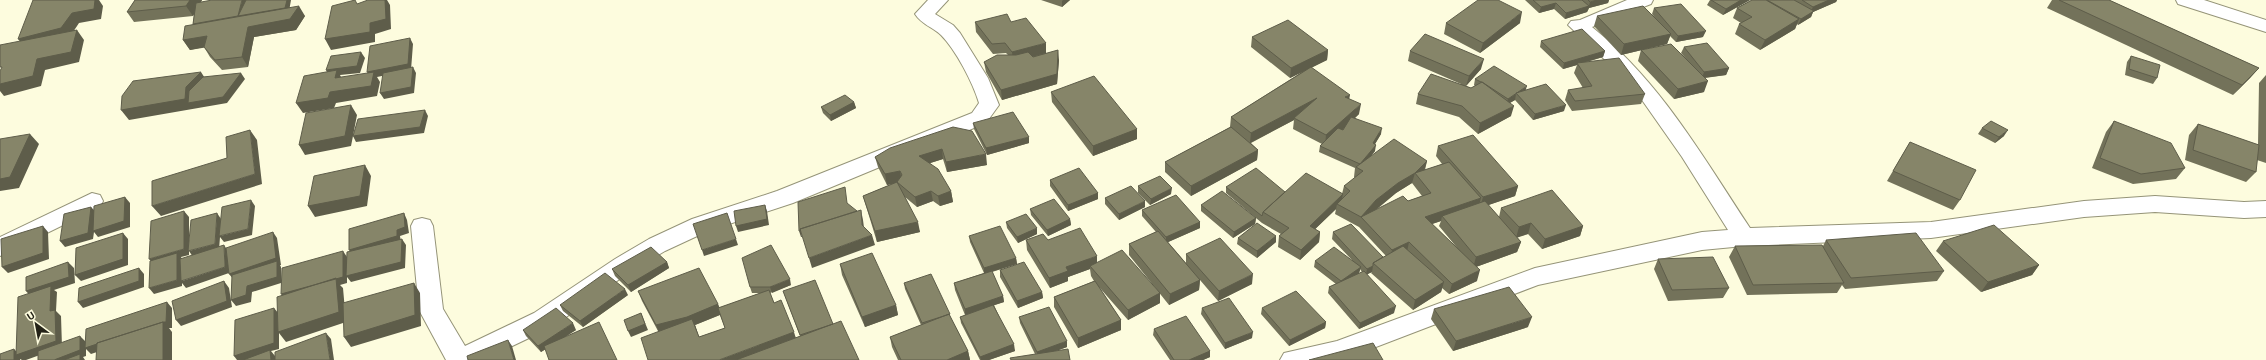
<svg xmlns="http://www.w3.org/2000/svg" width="2266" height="360" viewBox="0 0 2266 360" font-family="'Alegreya Sans',sans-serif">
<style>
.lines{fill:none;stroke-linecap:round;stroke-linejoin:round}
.minor-casing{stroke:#959478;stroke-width:2}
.minor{fill:#fff;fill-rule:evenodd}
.wall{fill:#73725a;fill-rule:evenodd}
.shaded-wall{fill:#5e5d4a}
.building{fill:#868569;stroke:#5e5d4a;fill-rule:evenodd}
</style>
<rect width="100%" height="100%" fill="#fdfcde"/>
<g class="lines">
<!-- minor casing -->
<g class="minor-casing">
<path id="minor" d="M928 0H948L935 14 953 25 960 33 988 78 999 105 986 123 793 203 708 231 665 251 631 271 552 327 483 360H446L419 310 411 226 414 220 422 218 430 220 433 226 443 309 465 346 534 313 615 259 649 239 692 219 777 191 972 113 979 103C973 83 956 50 941 35 933 27 922 25 915 14Z
M1627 0H1653L1651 4 1592 27C1660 81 1703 157 1750 228L1931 222 2084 201 2155 196 2244 202 2266 201V217L2244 218 2155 212 2084 217 1931 238 1744 246 1702 250 1538 285 1342 360H1280L1284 353 1337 341 1535 268 1702 232 1728 230 1682 157 1642 100 1620 74 1568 25 1571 21 1580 20Z
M2176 0H2204L2266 20V32L2178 4Z
M92 193 100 195 103 201 100 207 0 256V237Z"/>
</g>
<!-- minor -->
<use href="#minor" class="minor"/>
</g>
<!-- wall -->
<path class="wall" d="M135 0H202L201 2 290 7 305 16 296 30 254 37 248 67 222 70 210 57 204 47 190 50 183 40 193 24 194 14 193 16 134 22 127 12Z
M1041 0H1070L1062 7Z
M1525 0H1609L1608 3 1589 8 1587 12 1565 19 1554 9 1539 13Z
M1710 0H1750L1723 15 1707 5Z
M1752 0H1837L1836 2 1813 12 1811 17 1798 25 1797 24 1795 29 1760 50 1735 34 1739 24 1741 23 1733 18 1737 8Z
M2052 0H2109L2259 68 2250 78 2233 95 2047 8Z
M1654 8 1703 37 1676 42 1670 36 1667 44 1621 55 1594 26 1597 16 1655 18 1652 14Z
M975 22H1011L1046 53 1059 60 1057 84 1002 100 986 72 984 62 1008 55 1006 53 993 54 976 32Z
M1446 23H1520L1480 53 1444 34Z
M1252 37 1328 50 1327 60 1311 68 1349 99 1359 114 1355 118 1381 134 1375 144V151L1371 156 1427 161 1425 170 1442 164 1436 156 1438 146 1518 186 1515 196 1488 205 1499 217 1501 208 1583 226 1580 236 1542 249 1528 234 1517 237 1521 242 1517 252 1476 267 1477 281 1449 294 1442 288 1441 292 1413 310 1371 273 1372 272 1367 274 1394 313 1359 329 1328 293 1329 287 1336 284 1314 267 1315 261 1352 260 1332 239 1333 232 1383 257 1386 256 1359 227 1335 214 1336 209 1315 229 1320 232 1319 242 1300 260 1278 247 1279 236 1281 234 1262 223 1226 193V187L1285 192 1342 194 1344 186 1355 178 1354 177 1355 168 1319 152 1320 146 1322 144 1293 129 1294 120 1251 143 1258 150 1257 160 1191 196 1165 172V162L1230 127 1231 117 1302 72 1290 78 1251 47ZM1412 183 1422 196 1408 201 1376 210 1396 193ZM1441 221 1439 226 1458 249 1432 224ZM1360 269 1362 272 1358 274 1359 273Z
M1541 41 1605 51 1603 57 1587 62 1645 94 1641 104 1572 111 1565 100 1568 90 1583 88 1574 73 1577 65 1563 69 1540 47Z
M1684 47 1729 68 1726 75 1705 78 1704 92 1674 99 1638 61 1641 50 1687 60 1681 53Z
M1410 51 1481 69 1466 86 1471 88 1475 86 1474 85 1475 79 1526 90 1564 111 1533 120 1515 100 1510 103 1511 116 1478 134 1459 117 1416 104 1418 94 1461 84 1408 61Z
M2131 56 2157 78 2153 84 2125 75 2127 62Z
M2266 75V163L2257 160V156L2256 172 2246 182 2185 160 2189 135 2198 124 2258 145 2259 83Z
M1051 92 1137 129V139L1093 156 1052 102Z
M854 102 856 108 831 121 823 113 821 107Z
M2114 121 2185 168 2176 179 2133 184 2092 168 2106 132Z
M973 123 1029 143 987 155 974 129Z
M953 127 987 165 947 172 943 159 930 163 951 191 953 202 940 206 933 201 917 207 905 197 920 232 877 242 866 206 863 196 892 184 887 185 878 167 875 157Z
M1982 128 2004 136 1995 143 1978 134Z
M1910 142 1960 200 1953 210 1887 181Z
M1050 180 1098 193V199L1068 211 1050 186Z
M1138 186 1171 194 1150 205 1138 193Z
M1105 198 1145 207 1119 220 1105 204Z
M1201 205 1256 218 1255 224 1233 238 1201 211Z
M1030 209 1070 219 1071 225 1048 236 1031 215Z
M1142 210 1200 222V228L1168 242 1186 263V254L1252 284 1218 301 1200 280 1199 290 1169 305 1129 255V244L1156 232 1142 216Z
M1006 222 1037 234 1018 243 1007 228Z
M969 236 1016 258 1017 264 992 272 1003 296 1004 302 994 305 1015 351 989 360H980L961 323 960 317 974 312 965 315 955 290 954 283 984 273 970 242Z
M1276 236V242L1257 258 1237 244 1238 238Z
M1026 240H1048L1097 263 1160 293V303L1128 320 1099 287 1121 320V330L1078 348 1054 307V297L1094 281 1091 276 1090 269 1068 277V281L1050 288 1027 250Z
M1826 240 1944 271 1937 281 1845 289 1842 285 1837 293 1747 295 1729 257 1735 246H1823Z
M1943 241 2039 265 2032 275 1981 292 1936 251Z
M1658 259 1729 288 1723 298 1668 301 1654 269Z
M667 262 669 268 631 292 615 276 612 269Z
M840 264 896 305 898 315 865 327 842 275Z
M1000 270 1042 292 1043 298 1018 308 1000 277Z
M904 283 950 314V316L968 351 970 360H898L892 347 890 337 921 325 905 289Z
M791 285 770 293 774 303 796 338 800 336 783 291 833 324 859 360 658 331 642 301 638 291 718 304 719 308 760 293H752L750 287ZM720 315 725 328 699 337 695 325Z
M628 295 583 327 563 311 560 305Z
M1202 308 1252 338 1225 349 1201 314Z
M1262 308 1326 322 1325 328 1289 346 1261 314Z
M1434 309 1528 327 1453 351 1431 319Z
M1019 317 1067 347 1056 351 1035 354 1020 323Z
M1154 329 1210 351V357L1203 360H1170L1153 335Z
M523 330H576L541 352 526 336Z"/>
<!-- shaded-wall -->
<path class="shaded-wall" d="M95 0H99L103 6 101 19 79 23 69 38 26 49 18 39 72 13Z
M190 0H202L193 16 186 6Z
M242 0H291L288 17 238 16Z
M385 0H387L390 5 391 29 375 34V42L331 50 325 39 370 23Z
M1063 0H1070L1062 7V1Z
M1597 0H1609L1608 3 1589 8 1587 12 1565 19 1566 13 1589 6 1590 2Z
M1741 0H1750L1723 15 1726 9Z
M1829 0H1837L1836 2 1813 12 1811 17 1798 25 1801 19 1810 13 1813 7Z
M1556 3 1554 9 1539 13 1541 7Z
M299 6 305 16 296 30 254 37 248 67 242 57 248 27Z
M1522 12 1520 23 1480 53 1483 43Z
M1799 19 1795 29 1760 50 1765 40Z
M77 30 84 40 79 62 45 70 41 86 4 96 0 91V84Z
M1706 31 1703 37 1676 42 1678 36Z
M1671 34 1667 44 1621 55 1624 44Z
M207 36 214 46 190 50 183 40Z
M410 38 413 44 411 70 377 77 380 82 377 96 336 103 334 108 303 113 296 103 371 78 367 72Z
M1046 43V53L1013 62 1012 52Z
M1058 50 1059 60 1057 84 1002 100 1001 90Z
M1328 50 1327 60 1290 78 1291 68Z
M1605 51 1603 57 1578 64 1577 63V65L1563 69 1564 63Z
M361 52 365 58 360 73 340 75 343 81 329 76 326 70Z
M1484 59 1481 69 1466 86 1469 76Z
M413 67 416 73 414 93 384 99 380 93Z
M1729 68 1726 75 1702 78 1704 72Z
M2259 68 2250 78 2233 95 2242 85Z
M201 72 208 83 241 73 245 79 227 103 129 120 121 110 186 87Z
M1708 81 1704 92 1674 99 1678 89Z
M1527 86 1525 92 1516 94Z
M1516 94 1515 100 1506 105 1508 99Z
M1350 95 1348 105 1345 97Z
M1317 98 1294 118V120L1250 143 1251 133Z
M854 102 856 108 831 121 830 115Z
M1361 104 1359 114 1325 146 1326 135Z
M351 105 357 115 353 136 425 110 428 116 424 133 356 142 353 136 351 146 305 155 299 145Z
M1566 105 1564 111 1533 120 1535 114Z
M1514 106 1511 116 1478 134 1480 123Z
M1382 128 1381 134 1372 149 1373 143Z
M1137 129V139L1093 156V146Z
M250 130 257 140 262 184 161 216 152 206 255 174Z
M2008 130 2004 136 1995 143 1999 137Z
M30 134 39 144 19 188 0 191V179Z
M1029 137V143L987 155 986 148Z
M1376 145 1375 151 1359 170 1360 164Z
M942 149 943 159 921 166 919 156Z
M1258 150 1257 160 1191 196V186Z
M986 154 987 165 947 172 946 162Z
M1427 161 1424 171 1415 173Z
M365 165 371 176 367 206 315 217 308 206Z
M900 171 902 182 887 185 885 174Z
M1415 173 1412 183 1396 193 1374 211 1361 217 1376 200 1398 183Z
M1518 186 1515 196 1480 208 1483 197Z
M1172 188 1171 194 1150 205 1151 199Z
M931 191 933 201 917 207 915 197Z
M951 191 953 202 940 206 938 196Z
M1098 193V199L1068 211V205Z
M1343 194 1341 204H1337L1336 209 1308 236 1310 226Z
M125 197 130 203V227L98 237 94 232 93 239 65 247 60 241 91 207 97 213Z
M1481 198 1478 209 1442 216 1441 221 1423 227 1425 217Z
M251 200 255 206 252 235 224 242 220 237 219 250 193 257 189 251V255L181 257 182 259V281L225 267 224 245 228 251 229 273 186 288 182 283V286L154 294 149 288 177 280V258L154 265 149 259 184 249V211L189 217V251L215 244 217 213 221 219 220 236 248 229Z
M1145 201V207L1119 220V214Z
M765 205 767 211 769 225 738 232 736 226Z
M861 210 863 220 865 235 862 225Z
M404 213 407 220 409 233 400 236 401 242 353 256 349 250 397 230Z
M1256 218 1255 224 1233 238 1234 232Z
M1070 219 1071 225 1048 236 1047 230Z
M918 222 920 232 877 242 875 231Z
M1200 222V228L1166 243V237Z
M1531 223 1528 234 1516 238 1519 227Z
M43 226 48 232 49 259 8 273 2 267Z
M1583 226 1580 236 1542 249 1545 239Z
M1037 228V234L1018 243 1017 237Z
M801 230 802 237H801L799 231Z
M273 232 277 238 281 265H280L281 267V283L252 292 251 302 236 306 231 300 247 286 234 280 229 274Z
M1320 232 1319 242 1300 260 1301 250Z
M123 233 128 239V265L81 281 75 275Z
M872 235 875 245 812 268 809 258Z
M1276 236V242L1257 258V251Z
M402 239 406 245 405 268 351 282 347 277V283L340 285 343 288 346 322 286 342 279 333V349L271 351 275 356V360H237L234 356 274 308 279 314 285 300 281 294 343 251 347 257V276Z
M736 239 738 245 704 256 702 250Z
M1409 242 1407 252 1390 260 1392 250Z
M1521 242 1517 252 1473 268 1476 257Z
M1097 256V266H1090V269L1068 277V281L1050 288 1049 278 1066 267Z
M1016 258 1017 264 984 274V268Z
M68 262 74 268 75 283 54 290 57 292 56 311 61 316 62 347 26 360H22L20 359V360H14V349L19 354 32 298 26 291Z
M667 262 669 268 631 292 628 285Z
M2039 265 2032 275 1981 292 1988 282Z
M1373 266 1372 272 1366 275 1367 269Z
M1361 267 1359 273 1340 287 1341 281Z
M139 268 144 274V287L83 308 78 302Z
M1480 270 1477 281 1449 294 1452 284Z
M1253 274 1252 284 1218 301 1219 291Z
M790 279 791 285 772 293 770 287Z
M1200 280 1199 290 1169 305 1170 294Z
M224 281 229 288 232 307 181 326 176 320Z
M1444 282 1441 292 1413 310 1415 300Z
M414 283 420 293 421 326 351 347 344 337Z
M625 289 628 295 583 327 580 321Z
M1042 292 1043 298 1018 308 1017 301Z
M1160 293V303L1128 320V310Z
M1003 296 1004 302 965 315V309Z
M167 302 172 308V328H169L172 332V360H163V330L91 354 86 349V356L83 357 85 360H54L80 336 86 342Z
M718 304 722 314 695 325 702 347 660 335 656 325Z
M896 305 898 315 865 327 862 317Z
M1396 306 1394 313 1359 329 1360 323Z
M641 313 648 330 631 337 628 331Z
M1532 317 1528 327 1453 351 1456 341Z
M1121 320V330L1078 348V338Z
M1326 322 1325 328 1289 346 1290 340Z
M573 323 576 330 541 352 538 346Z
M794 332 797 342 749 360H719Z
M1253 332 1252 338 1225 349V343Z
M326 333 331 339 334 360H330Z
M508 340 512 346 516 360H514Z
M1067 341V347L1037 358V352Z
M1014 344 1015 351 989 360H981L980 357Z
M968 351 970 360H947Z
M1210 351V357L1203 360H1189Z"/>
<!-- building -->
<path class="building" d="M33 0H95L94 9 72 13 61 28 18 39Z
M135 0H190L186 6 127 12Z
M212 0H242L238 16 193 24 196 3Z
M246 0H287L285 8 238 16Z
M355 0 357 4 368 0H385L386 19 370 23V32L325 39 332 6Z
M1478 0H1498L1522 12 1483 43 1446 23Z
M1533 0H1582L1589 6 1566 13 1556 3 1541 7Z
M1588 0H1597L1590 2Z
M1711 0H1741L1726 9Z
M1752 0H1766L1799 19 1765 40 1739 24 1752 17 1737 8Z
M1767 0H1794L1814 11 1801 19Z
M1802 0H1829L1813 7Z
M2059 0H2109L2259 68 2242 85Z
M1681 4 1706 31 1678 36 1654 8Z
M299 6 290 19 248 27 242 57 215 60 204 47 207 36 183 40 185 26Z
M1643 6 1671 34 1624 44 1597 16Z
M1007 14 1011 22 1026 18 1046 43 1012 52 1005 43 992 44 975 22Z
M1288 20 1328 50 1291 68 1252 37Z
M1582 29 1605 51 1564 63 1541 41Z
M77 30 71 52 37 59 33 76 0 84V71L2 67H0V45Z
M1425 34 1484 59 1469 76 1410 51Z
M410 38 408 64 367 72 370 46Z
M1707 43 1729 68 1704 72 1684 47Z
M1671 44 1708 81 1678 89 1641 50Z
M1058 50 1057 74 1001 90 984 62 997 55H1016L1028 52 1033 57Z
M361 52 357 66 326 70 331 56Z
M2131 56 2160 65 2157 78 2129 69Z
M1619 58 1645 94 1575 101 1568 90 1592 86 1577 63Z
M1494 66 1527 86 1508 99 1482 82H1481L1475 79Z
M413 67 411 87 380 93 383 73Z
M1311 67 1350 95 1345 97 1361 104 1326 135 1294 118 1317 98 1251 133 1231 117Z
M337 70 335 78 374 72 371 86 330 92 328 98 296 103 304 76Z
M201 72 186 87 185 99 121 110 122 96 133 81Z
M241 73 223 97 188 103 189 91 203 77Z
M1431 74 1471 88 1482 82 1514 106 1480 123 1462 106 1418 94Z
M1094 76 1137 129 1093 146 1051 92Z
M1546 84 1566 105 1535 114 1516 93Z
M845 95 854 102 830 115 821 107Z
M351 105 345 136 299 145 306 113Z
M425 110 420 127 353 136 358 119Z
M1013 112 1029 137 986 148 973 123Z
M1351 117 1382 128 1373 143 1376 145 1360 164 1320 146 1338 128 1343 130Z
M1991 121 2008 130 1999 137 1982 128Z
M2114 121 2171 143 2185 168 2141 174 2100 158Z
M2198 124 2259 145 2256 172 2193 150Z
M953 127 972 131 986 154 946 162 942 149 919 156 938 169 951 191 938 196 931 191 915 197 897 182 902 175 900 171 885 174 875 157 890 148Z
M1231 127 1258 150 1191 186 1165 162Z
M250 130 255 174 152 206V181L227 158 226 137Z
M30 134 10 177 0 179V139Z
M1473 135 1518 186 1483 197 1438 146Z
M1394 139 1427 161 1415 173 1449 162 1481 198 1425 217 1480 270 1452 284 1409 242 1392 250 1361 217 1337 204 1350 191 1344 186 1363 171 1356 167ZM1415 173 1431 193 1408 201 1403 196 1361 217 1376 200 1398 183Z
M1910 142 1976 170 1960 200 1893 171Z
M365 165 360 196 308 206 314 176Z
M1079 168 1098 193 1068 205 1050 180Z
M1256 168 1285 192 1263 212 1262 216 1226 187Z
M1306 173 1343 194 1310 226 1320 232 1301 250 1279 236 1289 228 1263 212Z
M1160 176 1172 188 1151 199 1138 186Z
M897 182 918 222 875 231 863 196Z
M1131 186 1145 201 1119 214 1105 198Z
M845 187 847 203 857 211 800 229 801 230 799 231 798 202Z
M1552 190 1583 226 1545 239 1531 223 1519 227 1501 208Z
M1222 191 1256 218 1234 232 1201 205Z
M1176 195 1200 222 1166 237 1142 210Z
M125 197 124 221 93 231 94 206Z
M1054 199 1070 219 1047 230 1030 209Z
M251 200 248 229 219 236 222 207Z
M1485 201 1521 242 1476 257 1442 216Z
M765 205 767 219 736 226 734 211Z
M91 207 88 233 60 241 64 214Z
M861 210 862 225 872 235 809 258 800 229Z
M184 211V249L149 259 151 221Z
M217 213 215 244 188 251 191 220Z
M404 213 405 227 397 230V236L349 250V229Z
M727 213 736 239 702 250 693 224Z
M1026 214 1037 228 1017 237 1006 222Z
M1257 223 1276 236 1257 251 1238 238Z
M1351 224 1383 257 1373 263V266L1367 269 1333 232Z
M1994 225 2039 265 1988 282 1943 241Z
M43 226V253L2 267 1 239Z
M1000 226 1016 258 984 268 969 236Z
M1080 228 1097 256 1066 267 1068 271 1049 278 1026 240 1043 234 1048 240Z
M1158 231 1200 280 1170 294 1129 244Z
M273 232 276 258 229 274 226 248Z
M123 233V259L75 275 76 248Z
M1916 233 1944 271 1851 278 1826 240Z
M1220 238 1253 274 1219 291 1186 254Z
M402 239 401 262 346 276 347 252Z
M224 245 225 267 181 281 180 259Z
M771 245 790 279 770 287H750L742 258Z
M1822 245 1844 283 1753 285 1735 246Z
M1403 246 1444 282 1415 300 1373 263Z
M651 247 667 262 628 285 612 269Z
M1334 247 1361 267 1341 281 1315 261Z
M1122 250 1160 293 1128 310 1090 266Z
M343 251V277L281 294 282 268Z
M177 253V280L149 288 150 261Z
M872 253 896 305 862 317 840 264Z
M1713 257 1729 288 1672 290 1658 259Z
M277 261V277L247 286 246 295 231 300 232 275Z
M68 262 69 277 26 291V277Z
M1024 262 1042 292 1017 301 1000 270Z
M139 268V281L78 302 79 288Z
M699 268 718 304 687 317 656 325 638 291Z
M992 271 1003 296 965 309 954 283Z
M1364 271 1396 306 1360 323 1329 287Z
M605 273 625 289 580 321 560 305Z
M931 274 950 314 922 323 904 283Z
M336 278 339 312 278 332 277 297Z
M815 280 833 324 800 335 783 291Z
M224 281 227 301 176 320 172 301Z
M1095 281 1121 320 1078 338 1054 297Z
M414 283 415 315 344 337 343 303Z
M51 286 50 311 55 310 56 341 16 355 18 297Z
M1509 287 1532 317 1456 341 1434 309Z
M769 290 774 303 781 300 794 332 719 360H648L641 338 692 319 699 337 725 328 718 308Z
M1296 291 1326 322 1290 340 1262 308Z
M1229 298 1253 332 1225 343 1202 308Z
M167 302 166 322H163L97 343V344L85 348 86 329Z
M993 305 1014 344 980 357 960 317Z
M1049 307 1067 341 1037 352 1019 317Z
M274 308V343L234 356 235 320Z
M556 308 573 323 538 346 523 330Z
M641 313 645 324 628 331 624 320Z
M949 314 968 351 947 360H901L890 337Z
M1186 316 1210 351 1189 360H1174L1154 329Z
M841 321 859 360H736Z
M163 322V360H96L97 343Z
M599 322 617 360H549L544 346Z
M326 333 330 360H275V352Z
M80 336V350L54 360H38V351Z
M508 340 514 360H468L467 356Z
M1373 343 1383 360H1309Z
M14 349V360H0V354Z
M1068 349 1070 360H1011L1010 358Z
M270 350 271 360H243Z
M80 354V360H64Z"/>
<!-- north arrow -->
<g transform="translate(36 324) rotate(328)" stroke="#fdfcde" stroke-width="3" paint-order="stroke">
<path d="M0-3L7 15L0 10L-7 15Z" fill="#242318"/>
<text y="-6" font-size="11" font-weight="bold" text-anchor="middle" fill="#242318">U</text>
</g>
</svg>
